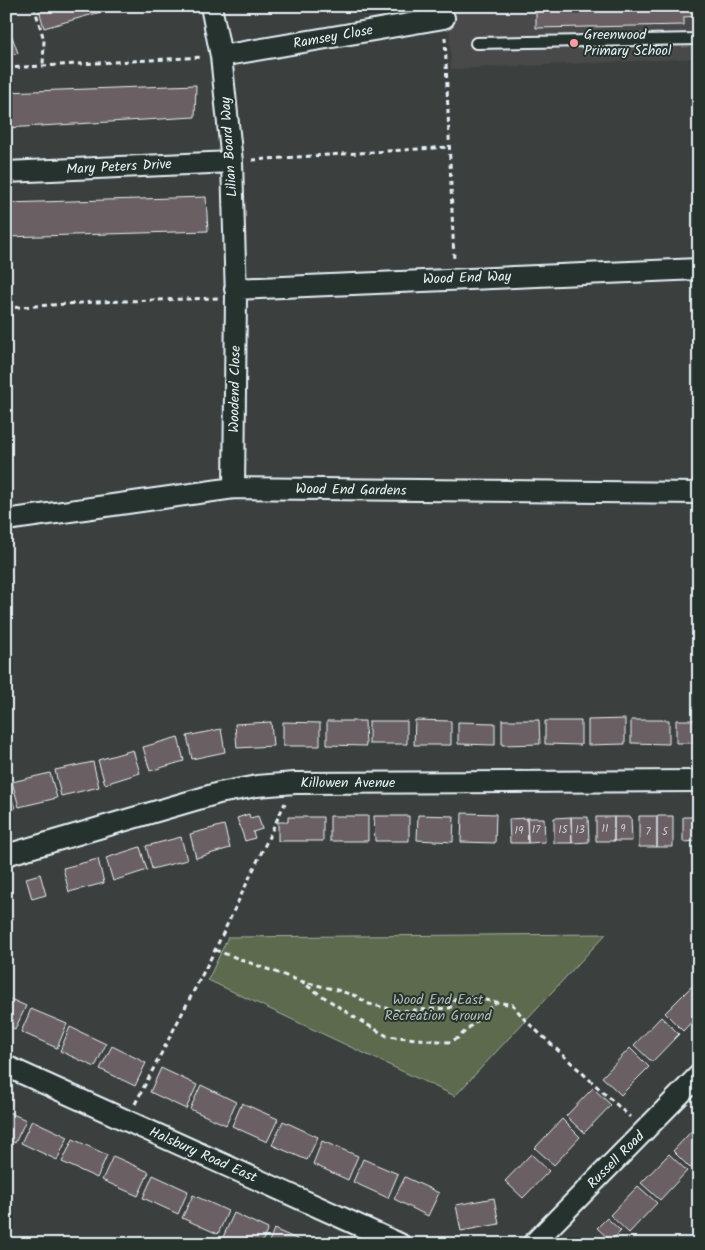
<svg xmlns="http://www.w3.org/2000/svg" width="705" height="1250" viewBox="0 0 705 1250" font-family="Kalam,sans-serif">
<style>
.built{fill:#494a49}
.green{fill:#5d6b4d;stroke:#a2aea2}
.building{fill:#6b6064;stroke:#e8f1f8}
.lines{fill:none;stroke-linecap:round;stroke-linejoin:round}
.lane-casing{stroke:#e8f1f8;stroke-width:14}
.street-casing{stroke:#e8f1f8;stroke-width:24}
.path{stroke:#e8f1f8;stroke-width:3;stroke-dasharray:5 4;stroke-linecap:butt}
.lane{stroke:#26332d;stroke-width:10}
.street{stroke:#26332d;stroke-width:20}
.poi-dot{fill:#ff9aa2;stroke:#26332d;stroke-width:2}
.labels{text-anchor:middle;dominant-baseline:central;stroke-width:4;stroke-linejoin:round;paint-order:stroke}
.number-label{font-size:11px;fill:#c9cdd3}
.poi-label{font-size:14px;fill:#e8f1f8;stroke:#26332d;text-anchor:start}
.street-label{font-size:14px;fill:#e8f1f8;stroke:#26332d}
.park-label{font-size:14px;fill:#b0bbb4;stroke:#26332d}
</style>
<rect width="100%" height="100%" fill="#3b403e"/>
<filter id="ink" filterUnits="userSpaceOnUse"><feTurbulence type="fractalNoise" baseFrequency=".02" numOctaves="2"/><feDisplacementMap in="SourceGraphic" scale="10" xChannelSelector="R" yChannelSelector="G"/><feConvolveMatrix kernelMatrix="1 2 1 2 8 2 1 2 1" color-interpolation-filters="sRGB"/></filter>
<g filter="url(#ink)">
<!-- built -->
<path class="built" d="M449 6H699V58L451 69Z"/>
<!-- green -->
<path class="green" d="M606 934 455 1096 208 980 228 937Z"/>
<!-- building -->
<path class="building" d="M38 6H122L44 28Z
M536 6H699V16L684 17V25L536 28Z
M6 20 18 53 6 57Z
M196 85 195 117 6 128V92Z
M206 197 208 231 6 237V203Z
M625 719V744L588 745V720Z
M415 720 451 721V745H414Z
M502 720H539L540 744 502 745Z
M631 720H669V744L631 743Z
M676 720H699V743H676Z
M327 721H365L366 746 327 745Z
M369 721H407V744H369Z
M545 721H581V745L545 744Z
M271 722 273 746 237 748 235 724Z
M283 722 320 723V746H283Z
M458 722 495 723V745L458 744Z
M221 729 225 752 192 759 187 736Z
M178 737 184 761 150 771 143 747Z
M133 750 140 773 105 784 98 760Z
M93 762 99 787 61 796 55 770Z
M50 773 57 798 19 807 12 782Z
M6 784H8L15 809 6 811Z
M462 813 496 814 495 843 461 842Z
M249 814 250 818 258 816 262 829 253 832 255 838 245 841 237 818Z
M418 815 454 816 453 842 417 840Z
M330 816H368V841H330Z
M374 816H409V841H375Z
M639 816H657V847H639Z
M657 816H673V847H657Z
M288 817H323V841H278V822H288Z
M571 817H588L589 842 572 843Z
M571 817 572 843H554V818Z
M596 817H614V841H596Z
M614 817H631L632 841H614Z
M683 817H699V841L683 842Z
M527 818H544L545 842 528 843Z
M527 818 528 843H510L509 819Z
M224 825 230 848 196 858 190 834Z
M181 837 187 860 152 869 146 846Z
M140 847 147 870 113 881 106 858Z
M98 859 104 883 69 892 63 868Z
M40 874 46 895 32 899 26 878Z
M692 986 699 992V1014L683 1031 665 1013Z
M6 997 26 1006 15 1029 6 1025Z
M31 1009 67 1024 57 1048 21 1032Z
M661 1017 679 1034 652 1062 634 1045Z
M70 1027 106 1044 95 1067 60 1051Z
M112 1046 146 1063 135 1086 100 1069Z
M630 1048 649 1067 621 1095 602 1077Z
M161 1068 197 1085 186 1109 150 1092Z
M201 1085 236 1102 226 1125 190 1109Z
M593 1088 611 1105 584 1133 566 1116Z
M242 1103 278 1119 267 1142 232 1126Z
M6 1111 26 1120 15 1143 6 1138Z
M562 1119 580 1137 554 1165 535 1148Z
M32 1120 68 1137 57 1160 21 1143Z
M283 1121 318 1137 307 1160 272 1145Z
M699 1123V1159L690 1168 673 1151Z
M73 1139 107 1155 97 1178 62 1162Z
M322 1141 358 1156 348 1180 313 1164Z
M531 1154 549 1171 523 1198 505 1181Z
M669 1154 687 1171 660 1200 641 1183Z
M113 1156 149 1172 138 1196 102 1180Z
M363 1159 398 1174 388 1198 353 1182Z
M153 1175 188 1191 178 1214 143 1198Z
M405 1177 439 1193 428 1216 394 1199Z
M638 1186 657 1203 629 1233 610 1215Z
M193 1195 228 1211 218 1234 182 1218Z
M494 1198 499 1224 461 1231 456 1205Z
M234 1213 268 1229 261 1244H237L223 1237Z
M607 1218 621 1231 611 1241 597 1228Z
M274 1229 308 1244H268Z"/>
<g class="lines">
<!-- lane casing -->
<g class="lane-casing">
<path id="lane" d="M476 43 699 39"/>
</g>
<!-- street casing -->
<g class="street-casing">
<path id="street" d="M211 6 221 56 232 162 236 297 234 488
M221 56 444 18
M6 172 232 162
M235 289 699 269
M6 520 234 488 699 493
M6 855 219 793 257 786 295 783 699 781
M6 1066 400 1244
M533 1244 699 1075"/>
</g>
<!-- path -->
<path class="path" d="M34 6 44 40 43 66
M445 37 454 261
M6 68 203 57
M252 160 449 147
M6 308 96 302 218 298
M215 950 300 981 357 1019 387 1036 449 1042 458 1038 496 1002
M300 981 337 990 356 996 369 1004 399 1011 450 1008 457 995 513 1005 525 1020 630 1117
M135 1104 215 950 285 803"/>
<!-- lane -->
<use href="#lane" class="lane"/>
<!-- street -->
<use href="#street" class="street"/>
</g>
</g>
<!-- markers -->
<circle class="poi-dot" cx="574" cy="43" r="5"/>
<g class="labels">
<!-- number labels -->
<g class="number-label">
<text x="605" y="829">11</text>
<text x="623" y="829">9</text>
<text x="536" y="830">17</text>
<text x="563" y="830">15</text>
<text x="580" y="830">13</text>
<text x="519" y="831">19</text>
<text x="648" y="832">7</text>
<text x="665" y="832">5</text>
</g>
<!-- poi labels -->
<g class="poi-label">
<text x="584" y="35">Greenwood<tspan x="584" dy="16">Primary School</tspan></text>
</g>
<!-- street labels -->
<g class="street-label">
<text transform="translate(333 37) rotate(-10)">Ramsey Close</text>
<text transform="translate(229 147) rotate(-94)">Lilian Board Way</text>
<text transform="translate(119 167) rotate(-3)">Mary Peters Drive</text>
<text transform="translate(467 278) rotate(-2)">Wood End Way</text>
<text transform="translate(235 389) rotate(-89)">Woodend Close</text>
<text transform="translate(351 490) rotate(1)">Wood End Gardens</text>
<text x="348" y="783">Killowen Avenue</text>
<text transform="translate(203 1155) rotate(24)">Halsbury Road East</text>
<text transform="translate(616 1160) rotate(-45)">Russell Road</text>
</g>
<!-- park labels -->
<g class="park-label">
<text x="438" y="1000">Wood End East<tspan x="438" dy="16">Recreation Ground</tspan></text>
</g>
</g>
<!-- margin -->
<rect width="705" height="1250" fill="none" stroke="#26332d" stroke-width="25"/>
<rect x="12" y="12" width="680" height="1225" fill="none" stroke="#e8f1f8" stroke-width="2" filter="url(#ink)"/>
</svg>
